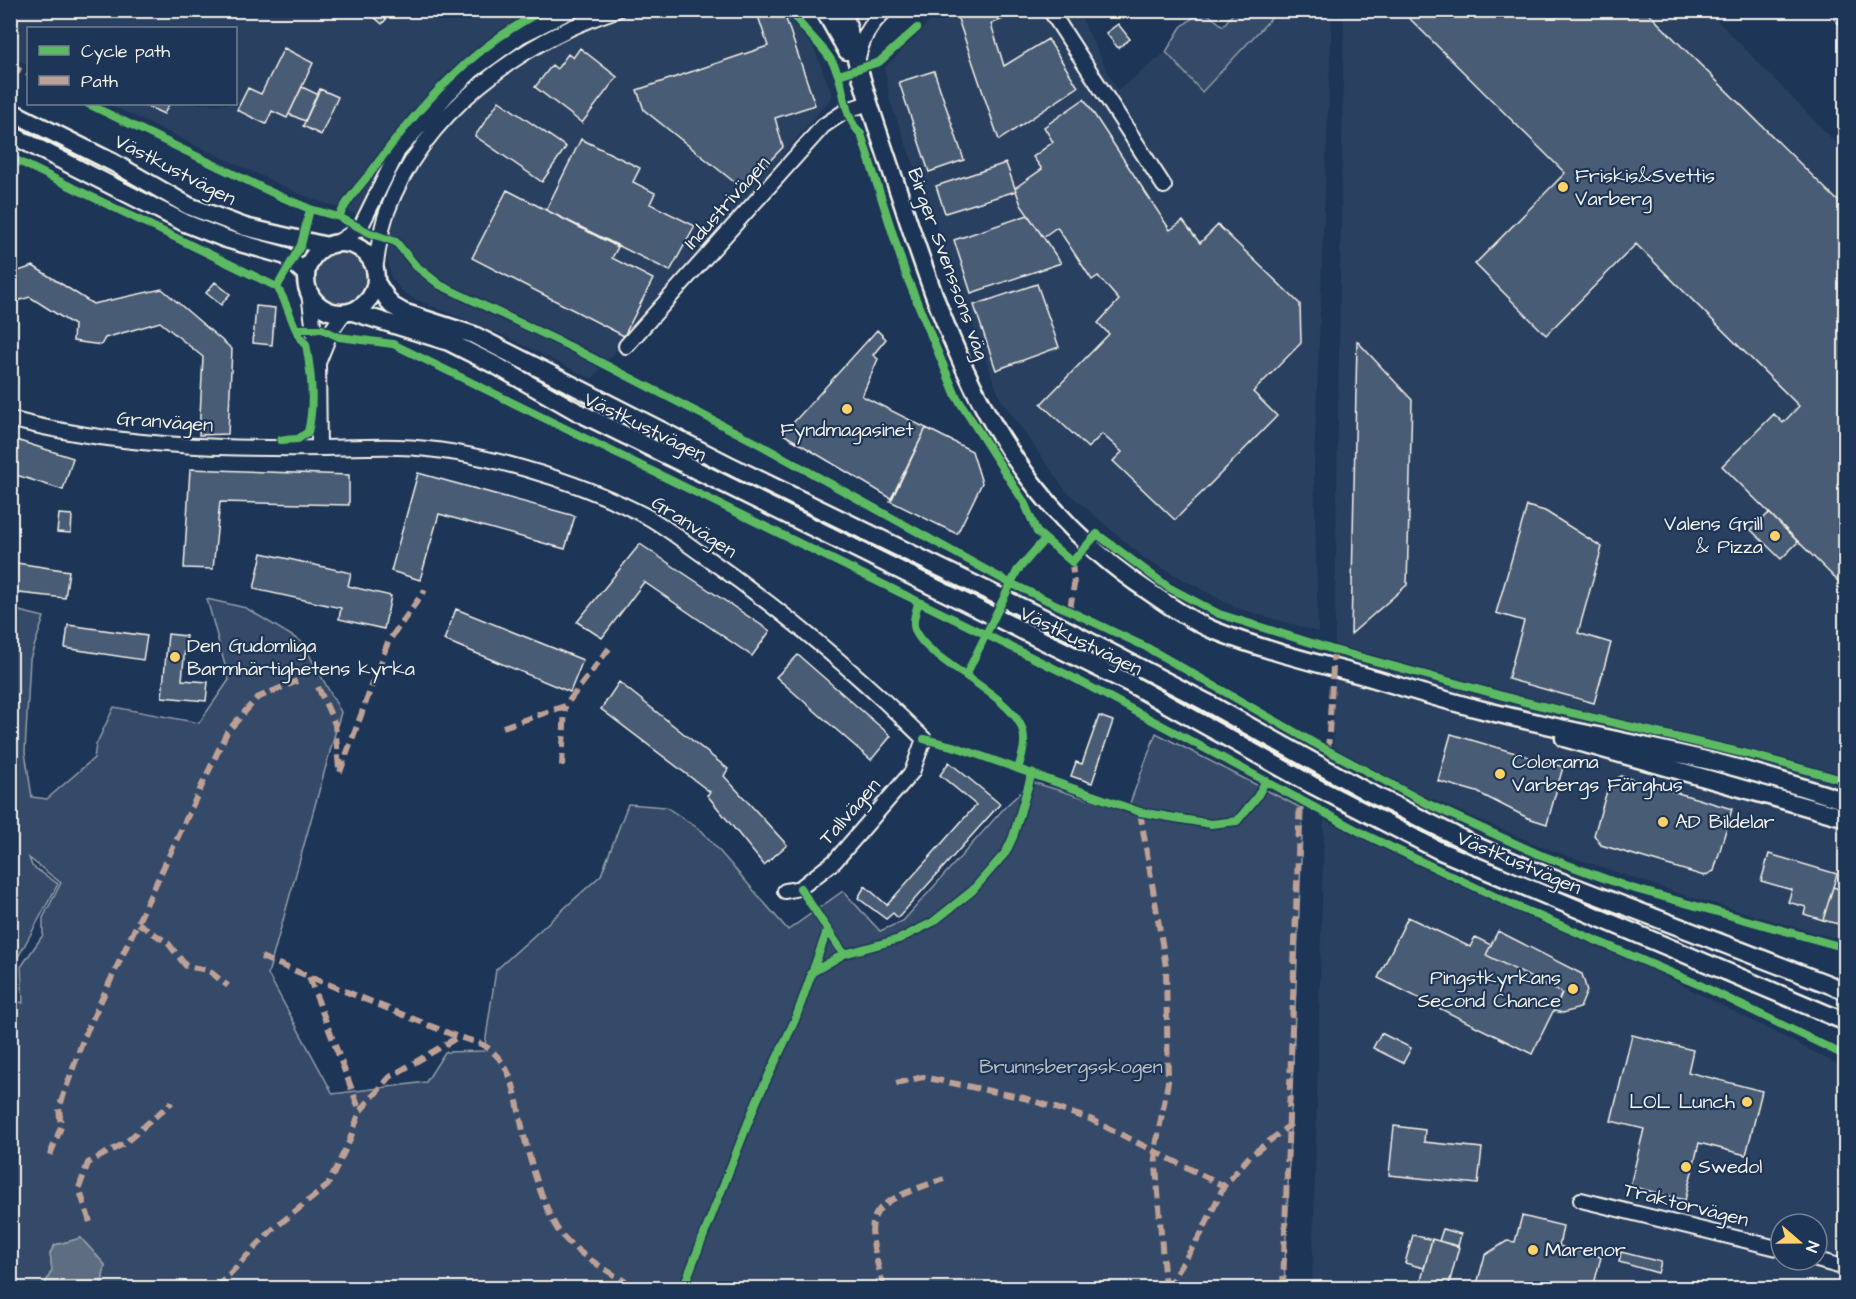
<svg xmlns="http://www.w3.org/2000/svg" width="1856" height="1299" viewBox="0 0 1856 1299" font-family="'Architects Daughter',sans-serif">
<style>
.built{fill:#2a4060;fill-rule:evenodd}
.green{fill:#354a67;stroke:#949ea8;stroke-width:1.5}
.water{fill:#5e6d82;stroke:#9aa2ab;stroke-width:1.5}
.building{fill:#485b74;stroke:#f4f1e8;stroke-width:1.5}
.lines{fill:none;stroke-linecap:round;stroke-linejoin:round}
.minor-casing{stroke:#f4f1e8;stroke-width:18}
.tertiary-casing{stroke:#f4f1e8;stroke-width:21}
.minor{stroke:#1d3557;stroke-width:14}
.tertiary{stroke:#1d3557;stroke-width:16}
.rail-casing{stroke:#f4f1e8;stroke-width:7}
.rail{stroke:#1d3557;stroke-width:4.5;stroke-dasharray:14;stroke-linecap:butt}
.quiet{stroke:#bda197;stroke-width:6;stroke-dasharray:12 6;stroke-linecap:butt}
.cycleway-casing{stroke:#1d3557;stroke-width:11}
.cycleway{stroke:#5cba63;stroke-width:8}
.poi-dot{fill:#ffd166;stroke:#1d3557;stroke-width:2}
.labels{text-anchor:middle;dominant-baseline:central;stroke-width:4.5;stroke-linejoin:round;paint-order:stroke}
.street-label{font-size:20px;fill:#f4f1e8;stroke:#1d3557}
.poi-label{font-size:20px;fill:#f4f1e8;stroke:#1d3557;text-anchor:start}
.park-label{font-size:20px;fill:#bbbfc1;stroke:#1d3557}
</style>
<rect width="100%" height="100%" fill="#1d3557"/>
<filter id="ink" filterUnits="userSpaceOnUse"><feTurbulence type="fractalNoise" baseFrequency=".0167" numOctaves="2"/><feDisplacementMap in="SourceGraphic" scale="12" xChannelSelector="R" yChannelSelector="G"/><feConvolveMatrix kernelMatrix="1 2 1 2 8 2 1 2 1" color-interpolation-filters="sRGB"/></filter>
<g filter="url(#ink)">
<!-- built -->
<path class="built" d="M1290 10 1332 11 1314 466 1318 632 1234 607 1144 558 1065 490 1000 398 890 101 885 68 929 22 920 11H1078L1117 91 1166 52 1202 92 1276 13Z
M10 11H799L833 96 592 379 507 337 412 298 401 290 391 277 388 262 389 226 302 195 108 104H236V28H28V65L11 56Z
M1344 11H1708L1845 152V941L1687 896 1545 848 1333 756Z
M1324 820 1555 929 1613 950 1845 1068 1846 1241 1834 1288H1312ZM1781 1224H1817V1260H1781Z"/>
<!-- green -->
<path class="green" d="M1203 10 1223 26 1235 11H1290L1276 13 1202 92 1166 52 1181 27Z
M314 278a28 28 0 1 1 56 0a28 28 0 1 1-56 0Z
M207 599 246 608 302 642 341 712 268 974 333 1094 426 1082 445 1052 484 1051 496 970 601 875 628 804 666 807 702 831 788 930 843 891 880 931 903 921 1006 806 1032 782 1127 811 1156 733 1303 809 1284 1288H777L780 1284 757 1288H101L105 1265 81 1238 55 1245 50 1253 52 1270 43 1288H11L10 999 23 1003 21 967 43 935V918L61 883 29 858 32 866 58 884 16 961 11 965V609L44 617 30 659 25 752 32 797 47 799 94 758 96 745 114 707 199 723 229 680Z"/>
<!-- water -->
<path class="water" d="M81 1238 105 1265 101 1288H43L52 1270 50 1253 55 1245Z"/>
<!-- building -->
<path class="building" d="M366 10H394L382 24Z
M756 10H783L815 105 775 118 783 147 743 189 644 110 637 90 768 46Z
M955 10H1024L991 24 1004 66 1048 39 1078 87 999 140Z
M1401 10H1645L1846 209V296L1839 302 1846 308V589L1722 466 1774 414 1783 423 1799 406 1636 244 1546 335 1475 264 1565 173Z
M1118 24 1130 39 1118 48 1106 33Z
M284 48 313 63 287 118 272 111 266 124 237 110 248 88 261 94Z
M580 48 617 77 582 123 535 87 552 65 557 69 568 54 573 58Z
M934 71 964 160 929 172 899 82Z
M302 87 317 94 305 121 289 114Z
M320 89 338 97 321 135 303 126Z
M1084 99 1170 230 1183 221 1200 243 1218 225 1300 304 1301 343 1253 392 1277 416 1175 520 1113 461 1122 452 1102 434 1088 448 1041 404 1109 334 1098 323 1119 300 1098 276 1092 280 1057 227 1043 237 1021 205 1015 188 1042 169 1033 157 1053 142 1044 127Z
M499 101 566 147 542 182 475 136Z
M142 104H169L164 114Z
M581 139 640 168 633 182 655 193 650 204 695 226 670 271 546 210Z
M1006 163 1016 191 945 213 936 186Z
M507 190 618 247 612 258 653 279 624 336 472 258Z
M1028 215 1061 263 971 293 954 240Z
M33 266 93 304 162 289 232 349 228 434 199 435 203 357 160 322 105 338 101 345 73 341 74 325 30 297 10 303V274Z
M215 282 230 294 221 305 206 293Z
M1037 284 1059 347 996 370 974 305Z
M256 306 275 308 272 345 253 343Z
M877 330 886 339 873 355 878 359 862 396 926 428 892 499 783 434Z
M1357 341 1412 400 1407 585 1351 634Z
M926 428 972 451 982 483 957 534 890 501Z
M10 438 73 458 63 490 10 473Z
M190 469 349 475V505L220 502 213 569 184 568Z
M418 473 575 516 565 549 439 514 420 580 391 571Z
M1527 506 1545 511 1602 547 1578 633 1611 643 1594 703 1508 679 1524 621 1496 613Z
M1769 513 1798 542 1781 559 1751 530Z
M59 514 72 515 71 533 57 532Z
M640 544 770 631 752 656 644 582 602 638 577 622Z
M262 553 351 573 348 586 391 596 384 629 339 619 341 608 254 589Z
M10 562 69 571 65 598 10 592Z
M456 609 583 660 570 692 444 640Z
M68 625 147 636 143 660 65 648Z
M168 634 186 636 182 680 208 682 206 701 162 697Z
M798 655 891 736 871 760 776 677Z
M619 682 728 769 724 776 787 845 764 865 707 795 710 792 601 709Z
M1099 716 1113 721 1092 783 1071 776 1076 762 1082 764Z
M1451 734 1563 767 1547 824 1528 818 1477 792 1438 781Z
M949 762 1000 804 898 918 893 913 886 919 858 898 865 886 887 905 976 805 940 775Z
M1621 776 1732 809 1714 871 1704 876 1601 845 1594 835 1609 784Z
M1769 854 1837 874 1823 920 1804 914 1806 907 1788 902 1792 890 1761 881Z
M1833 887 1846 891V926L1823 920Z
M1408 917 1470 947 1475 937 1491 945 1486 955 1562 993 1532 1054 1378 978Z
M1498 931 1582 974 1587 991 1580 1008 1563 1013 1554 1011 1562 993 1486 955Z
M1381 1033 1411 1048 1403 1063 1373 1048Z
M1632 1035 1693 1050 1688 1072 1762 1091 1746 1155 1699 1143 1685 1200 1630 1186 1644 1129 1611 1121Z
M1394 1126 1425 1130 1424 1142 1482 1148 1478 1184 1389 1175Z
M1522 1216 1563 1226 1559 1246 1601 1257 1593 1288H1476L1485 1255 1507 1241 1515 1242Z
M1443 1229 1461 1234 1458 1246 1439 1241Z
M1413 1235 1432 1240 1424 1268 1405 1263Z
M1432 1239 1459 1247 1448 1288H1419Z
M1621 1252 1661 1262 1658 1273 1619 1262Z"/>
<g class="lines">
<!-- minor casing -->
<g class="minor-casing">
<path id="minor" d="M1050 10 1164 186
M857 63C861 40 869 25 886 10
M335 244 360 228 398 151 448 94 473 70 520 36 572 10
M375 270C378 251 380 231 387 212 422 114 521 41 617 10
M309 293 318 363 319 448
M626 346 823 126 847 110 869 103
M318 363 330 333 343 314
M10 419C111 446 218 449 322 448 347 448 372 446 398 447 475 449 576 480 644 515 665 526 684 542 703 555 782 610 856 672 924 739L912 772 835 861 800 888 785 891
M1581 1200 1781 1249
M1817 1260 1846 1268"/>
</g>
<!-- tertiary casing -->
<g class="tertiary-casing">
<path id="tertiary" d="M824 10 847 51
M844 10C858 75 880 137 901 199 951 351 999 485 1135 582 1160 599 1185 618 1213 630 1265 651 1321 664 1375 679 1411 690 1447 701 1483 710 1558 729 1635 743 1710 761 1756 772 1801 787 1846 801
M10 111 114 163 189 206 245 227 327 246
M10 134 185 223 226 239 286 256 306 274
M306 278a35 35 0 1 1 70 0a35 35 0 1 1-70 0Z
M376 282 391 305 403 312 474 335 729 465 1054 623 1206 702 1364 790 1474 845 1544 875 1846 991
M353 312 449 342 497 366 576 411 1131 684 1312 785 1438 850 1846 1022
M1564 738 1846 818"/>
</g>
<!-- minor -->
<use href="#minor" class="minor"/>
<!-- tertiary -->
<use href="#tertiary" class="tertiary"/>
<!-- rail casing -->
<g class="rail-casing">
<path id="rail" d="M1829 10 1846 27"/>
</g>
<!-- rail -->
<use href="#rail" class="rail"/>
<!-- quiet -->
<path class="quiet" d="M10 66 28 74
M1070 609 1074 585 1072 562
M318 687 335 724 339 769
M503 727 565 706 611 646
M1328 751 1334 650
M562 766 565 706
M340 772 388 642 425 590
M1140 812 1166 967 1168 1082 1155 1151 1165 1288
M138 923 168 943 186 966 208 970 228 986
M261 957 458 1037C472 1041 485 1043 495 1054 515 1074 516 1100 522 1126 526 1149 546 1217 561 1234 580 1257 611 1272 635 1288
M309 977 360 1111
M896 1083 923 1077 1024 1098 1090 1119 1224 1186
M50 1155 61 1127 59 1108 84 1037 227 732 257 698 297 681
M90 1222 79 1188 88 1163 125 1143 172 1102
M216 1288 272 1230 328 1185 349 1142 360 1111 390 1077 458 1037
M884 1288C862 1209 865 1206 944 1179
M1167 1288 1201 1234 1224 1186 1249 1157 1291 1124
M1283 1288 1300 797
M1839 1288 1846 1261"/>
<!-- cycleway casing -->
<g class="cycleway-casing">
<path id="cycleway" d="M791 10C802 31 824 45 834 65 846 87 842 116 861 134L906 275 956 396 1024 502 1037 532 1072 562 1097 534 1168 587 1219 614 1334 650 1521 701 1756 756 1846 781
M839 75 879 62 917 28
M88 104 277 195 310 209 339 217C346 200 360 186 371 172 418 107 471 47 544 10
M10 157 277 287C289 304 293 333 306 344 311 372 315 403 308 432L298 439 281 440
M339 217 370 233 396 242 416 266 440 285 569 346 757 443 1006 581 1146 647 1314 743 1428 804 1538 854 1628 887 1846 948
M277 287 301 245 310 209
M297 329H322L339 337 393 344 1068 675 1366 835 1513 905 1700 985 1846 1056
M918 603C917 609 913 618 914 625 916 656 1008 691 1022 728 1027 742 1022 756 1018 769
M966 675 1017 571 1044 540
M924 739 956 747 1140 812 1211 824 1237 821 1257 797 1266 780
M800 888 844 954
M811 973 844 954 899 939 933 922 972 891 1006 852 1013 837 1032 773
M683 1288 757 1100 795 1020 827 931"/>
</g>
<!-- cycleway -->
<use href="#cycleway" class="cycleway"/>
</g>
</g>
<!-- markers -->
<g class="poi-dot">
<circle cx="1563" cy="187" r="6"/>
<circle cx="847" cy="409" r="6"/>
<circle cx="1775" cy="536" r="6"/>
<circle cx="175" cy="657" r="6"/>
<circle cx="1500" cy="774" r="6"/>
<circle cx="1663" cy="822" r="6"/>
<circle cx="1573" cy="989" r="6"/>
<circle cx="1747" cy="1102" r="6"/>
<circle cx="1686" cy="1167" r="6"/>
<circle cx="1533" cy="1250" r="6"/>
</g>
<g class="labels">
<!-- street labels -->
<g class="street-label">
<text transform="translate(175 170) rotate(27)">Västkustvägen</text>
<text transform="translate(727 203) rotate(-48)">Industrivägen</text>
<text transform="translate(948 264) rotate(70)">Birger Svenssons väg</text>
<text transform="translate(165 422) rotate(4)">Granvägen</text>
<text transform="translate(645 427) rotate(26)">Västkustvägen</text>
<text transform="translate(694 527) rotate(33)">Granvägen</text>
<text transform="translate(1081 641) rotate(26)">Västkustvägen</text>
<text transform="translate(850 812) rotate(-49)">Tallvägen</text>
<text transform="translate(1519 863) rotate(23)">Västkustvägen</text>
<text transform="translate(1686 1205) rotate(14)">Traktorvägen</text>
</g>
<!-- poi labels -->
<g class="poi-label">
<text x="1575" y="176">Friskis&amp;Svettis<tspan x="1575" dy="23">Varberg</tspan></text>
<text x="847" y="430" text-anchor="middle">Fyndmagasinet</text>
<text x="1763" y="524" text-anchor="end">Valens Grill<tspan x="1763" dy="23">&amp; Pizza</tspan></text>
<text x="187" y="646">Den Gudomliga<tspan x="187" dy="23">Barmhärtighetens kyrka</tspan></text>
<text x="1512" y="762">Colorama<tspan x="1512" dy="23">Varbergs Färghus</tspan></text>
<text x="1675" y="822">AD Bildelar</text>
<text x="1561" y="978" text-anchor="end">Pingstkyrkans<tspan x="1561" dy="23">Second Chance</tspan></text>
<text x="1735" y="1102" text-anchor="end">LOL Lunch</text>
<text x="1698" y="1167">Swedol</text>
<text x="1545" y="1250">Marenor</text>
</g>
<!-- park labels -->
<g class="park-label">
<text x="1071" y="1067">Brunnsbergsskogen</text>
</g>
</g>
<!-- margin -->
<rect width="1856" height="1299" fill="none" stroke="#1d3557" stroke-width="36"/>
<rect x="18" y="18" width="1820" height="1263" fill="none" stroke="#f4f1e8" stroke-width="2" filter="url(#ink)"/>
<!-- legend -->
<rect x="27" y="27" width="210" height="78" fill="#1d3557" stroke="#738091" stroke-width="1.5"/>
<rect x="39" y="46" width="30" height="9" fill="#5cba63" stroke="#738091" stroke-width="1.5"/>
<text x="81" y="57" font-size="18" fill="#f4f1e8">Cycle path</text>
<rect x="39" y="76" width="30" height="9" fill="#bda197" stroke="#738091" stroke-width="1.5"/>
<text x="81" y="87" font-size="18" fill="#f4f1e8">Path</text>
<!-- north arrow -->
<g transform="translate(1799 1242) rotate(110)"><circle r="28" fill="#1d3557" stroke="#738091" stroke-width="1.5"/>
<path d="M0-4.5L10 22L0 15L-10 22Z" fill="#ffd166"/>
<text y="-9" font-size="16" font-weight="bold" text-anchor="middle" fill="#f4f1e8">N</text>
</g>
</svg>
